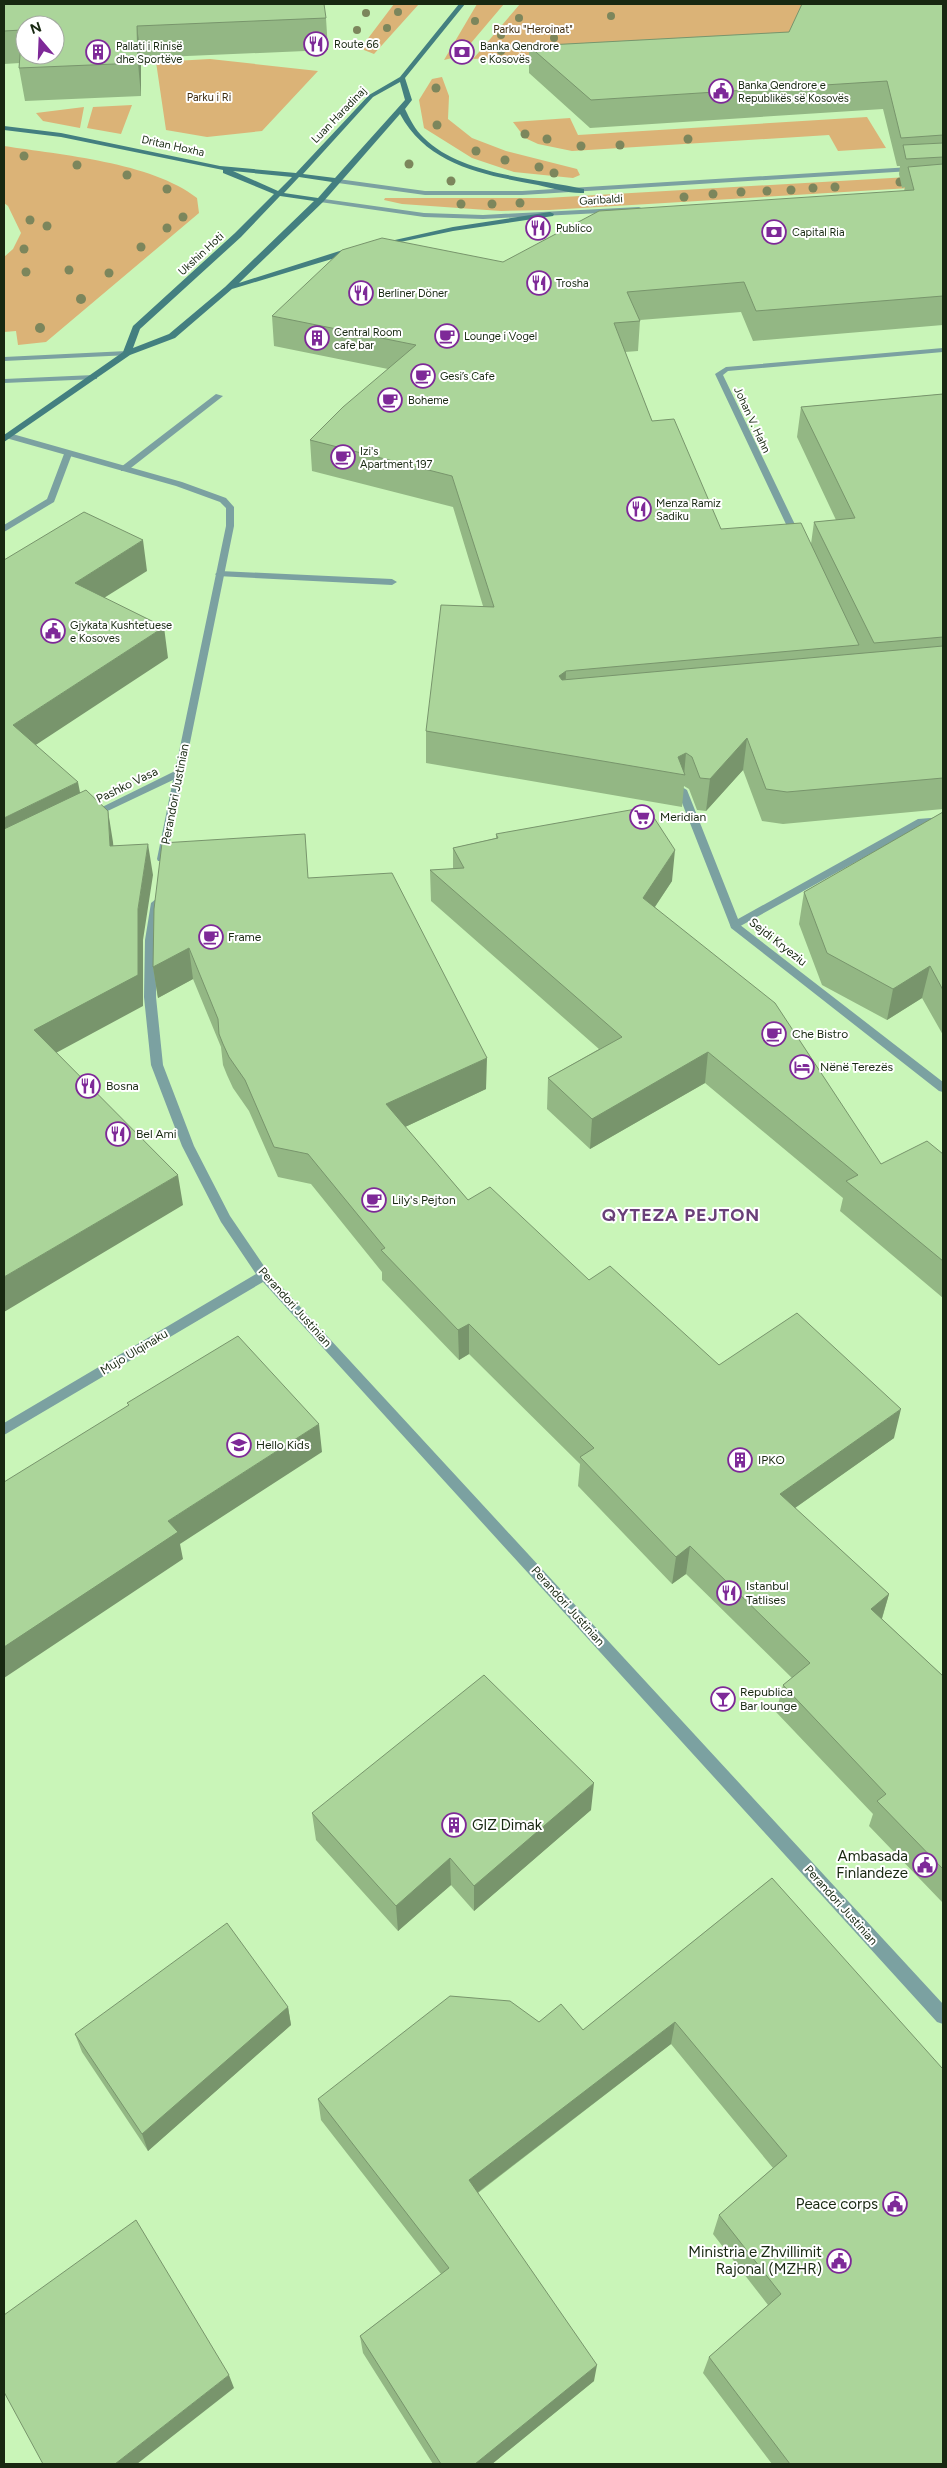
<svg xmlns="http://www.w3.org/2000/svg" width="947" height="2468" viewBox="0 0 947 2468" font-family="Figtree,sans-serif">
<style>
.green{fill:#dbb377}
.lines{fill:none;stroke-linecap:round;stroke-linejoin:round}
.service{fill:#7ba1a1;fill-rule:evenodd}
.minor{fill:#7ba1a1;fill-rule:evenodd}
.secondary{fill:#437f80;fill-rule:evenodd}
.tree{fill:#7c865c}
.wall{fill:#93b784}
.shaded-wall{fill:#78956c}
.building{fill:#abd59a;stroke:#78956c;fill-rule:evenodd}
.labels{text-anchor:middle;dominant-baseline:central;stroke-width:4;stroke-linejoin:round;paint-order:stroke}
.far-park-label{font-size:11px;fill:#3d2c10;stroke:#fff}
.far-poi-label{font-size:11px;fill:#182811;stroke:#fff;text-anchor:start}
.far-street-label{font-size:11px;fill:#182811;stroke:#fff}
.street-label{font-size:12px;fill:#182811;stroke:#fff}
.poi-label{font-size:12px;fill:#182811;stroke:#fff;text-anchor:start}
.near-poi-label{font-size:15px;fill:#182811;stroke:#fff;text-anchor:end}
.district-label{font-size:18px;font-weight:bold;letter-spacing:1px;fill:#694078;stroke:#fff}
</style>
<rect width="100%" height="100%" fill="#c9f5b8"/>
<!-- green -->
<path class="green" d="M394 4H419L374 54 364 50 363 45Z
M477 4H504L460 56 444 60Z
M520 4H811L793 40 473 59Z
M210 59 318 71 262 131 207 137 166 130 156 62Z
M442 77 449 96 448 119 472 138 506 151 577 169 580 175 573 178 514 172 472 158 424 128 419 100 432 79Z
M132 105 121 134 87 128 93 107Z
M84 107 80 128 43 121 36 113Z
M867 117 886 148 838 151 829 135 572 151 538 144 525 138 513 122 570 118 578 135Z
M4 146C61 155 151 162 197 198L199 213 46 342 18 345 16 331 4 332V257L13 249 21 233 8 206 4 203Z
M943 175V186L549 210 501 211 402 204 384 200 385 198H546Z"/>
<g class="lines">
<!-- service -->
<path class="service" d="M127 351 131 353 130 355 4 361V357Z
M94 375H97V379L4 383V379Z
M216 394 223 396 127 471H121V467Z
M68 451 72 454 54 502 4 532V525L47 499 64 454Z
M220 571 392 579 397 582 392 585 217 576 215 574Z
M682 787 687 790 738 919 918 819 943 817V823L924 824 735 929 730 925 677 790Z"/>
<!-- minor -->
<path class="minor" d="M943 165V169L522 195H425L338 183 334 181 338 179 425 191H522Z
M317 198 424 213 483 215 639 207 643 209 639 211 483 219 424 217 320 202 316 200Z
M943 348V352L728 371 723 375 801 537 793 539 715 374 726 367Z
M9 433 182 482 226 498 234 507V526L166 861H158L157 859 173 780 95 817 91 818 86 815 175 771 226 526V508L220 502 176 486 6 438 5 436Z
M156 899 161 903 157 940 156 997 163 1065 194 1146 230 1216 268 1272 943 2004V2024L937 2022 263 1282 4 1435V1423L256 1274 221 1222 182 1146 151 1065 144 997 145 940 151 903Z
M735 921 943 1082V1092L939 1091 731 928 730 925Z"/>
<!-- secondary -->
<path class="secondary" d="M459 4H465L405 78 412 100 405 109C410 119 415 130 424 138 461 175 534 178 584 189V193C570 194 552 188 538 185 485 175 428 166 400 114L323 202 239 283 349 248H355V252L232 289 175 338 130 355 4 442V435L123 352 133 326 235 233 274 194 223 173V170L61 137 4 130V126L61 133 220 166 296 173 369 95 400 77ZM400 82 405 100 335 178 303 174 373 97ZM233 171 292 177 278 191ZM299 177 332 182 318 198 284 193ZM280 196 314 201 225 287 169 334 133 348 140 329 241 237Z
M550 212 554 214 553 216 453 231 381 246 377 244 453 227Z"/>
</g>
<!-- trees -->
<g class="tree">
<circle cx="398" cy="12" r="4"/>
<circle cx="366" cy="13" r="4"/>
<circle cx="611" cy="16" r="4"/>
<circle cx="519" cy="18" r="4"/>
<circle cx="475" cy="21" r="4"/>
<circle cx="387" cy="28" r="4"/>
<circle cx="357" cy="30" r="4"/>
<circle cx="501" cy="35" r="4"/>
<circle cx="554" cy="38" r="4"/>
<circle cx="501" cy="51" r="4"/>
<circle cx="436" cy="88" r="4.5"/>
<circle cx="437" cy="125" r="4.5"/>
<circle cx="525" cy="134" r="4.5"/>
<circle cx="547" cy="139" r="4.5"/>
<circle cx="688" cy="139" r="4.5"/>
<circle cx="620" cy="145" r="4.5"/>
<circle cx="581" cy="146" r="4.5"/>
<circle cx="476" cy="151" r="4.5"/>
<circle cx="24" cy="156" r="4.5"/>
<circle cx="505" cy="160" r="4.5"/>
<circle cx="409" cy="164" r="4.5"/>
<circle cx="77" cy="165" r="4.5"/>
<circle cx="539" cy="167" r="4.5"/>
<circle cx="554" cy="173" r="4.5"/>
<circle cx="127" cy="175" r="4.5"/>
<circle cx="451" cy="181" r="4.5"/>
<circle cx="900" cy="182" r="4.5"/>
<circle cx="835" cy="187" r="4.5"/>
<circle cx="813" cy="188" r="4.5"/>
<circle cx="167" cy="189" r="4.5"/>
<circle cx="791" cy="190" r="4.5"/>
<circle cx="767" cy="191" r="4.5"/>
<circle cx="741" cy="192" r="4.5"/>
<circle cx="713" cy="194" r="4.5"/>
<circle cx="684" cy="197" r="4.5"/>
<circle cx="520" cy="203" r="4.5"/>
<circle cx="461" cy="204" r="4.5"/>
<circle cx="492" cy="204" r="4.5"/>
<circle cx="183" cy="217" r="4.5"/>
<circle cx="30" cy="220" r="4.5"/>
<circle cx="47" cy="226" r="4.5"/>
<circle cx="167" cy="228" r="4.5"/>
<circle cx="141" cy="247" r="4.5"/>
<circle cx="24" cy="249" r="4.5"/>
<circle cx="69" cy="270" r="4.5"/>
<circle cx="26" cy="272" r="4.5"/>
<circle cx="109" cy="273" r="4.5"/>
<circle cx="81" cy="299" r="5"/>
<circle cx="40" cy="328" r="5"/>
</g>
<!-- wall -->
<path class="wall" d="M4 4 326 18 328 50 141 58V96L25 101 19 68 20 63 4 64Z
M943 4V325L753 341 741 312 640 320 638 351 625 352 652 421 721 529 811 544 814 522 836 520 797 437 801 407 943 394V809L783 824 762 821 743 770 706 811 697 810 689 789 684 786 682 807 426 763V731L483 606 453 507 312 471 310 440 388 369 274 346 272 316 503 262 904 191 905 187 902 188 899 174 900 166H897L883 109 590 128 529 73V46L789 32Z
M943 812V1035L922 998 887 1020 822 985 799 924 804 892Z
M496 834 672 881 655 907 881 1164 943 1154V1298L840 1211 843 1198 705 1083 590 1149 547 1109 548 1078 599 1049 431 901 430 870 453 869V848L496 838Z
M308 878 486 1089 405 1127 468 1200 589 1280 719 1365 894 1438 795 1508 889 1594 882 1619 943 1676V1903L869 1826 873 1814 776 1712 783 1685 792 1678 686 1574 672 1584 578 1486 580 1464 469 1354 459 1360 382 1280V1272L311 1184 278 1177 249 1111 233 1088 227 1075 223 1065 221 1047 193 979 158 998 153 967Z
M591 1810 474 1911 451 1885 398 1931 316 1840 312 1813Z
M772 1878 943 2464H772L703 2373 709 2357 768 2305 713 2234 719 2215 773 2168 671 2044 478 2193 594 2381 492 2464H433L363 2353 360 2336 441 2274 321 2120 318 2099 539 2022 583 2030Z
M288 2007 291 2025 148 2151 82 2052 75 2034Z"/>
<!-- shaded-wall -->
<path class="shaded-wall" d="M137 26 141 58V96L138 63Z
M143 540 147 571 80 613 75 583Z
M164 627 168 658 19 756 13 725Z
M566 671 565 703 559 676Z
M747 738 743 770 706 811 710 779Z
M686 753 684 775 678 757Z
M78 782 84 813 4 852V818Z
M108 811 113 842 116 877 110 846Z
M148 844 153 875 143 940V1006L41 1061 34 1030 138 909Z
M675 850 672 881 640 929 643 898Z
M189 948 193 979 158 998 153 967Z
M930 966 922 998 887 1020 893 989Z
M708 1052 705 1083 590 1149 592 1119Z
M487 1058 486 1089 388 1135 386 1104Z
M178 1175 183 1205 4 1312V1277Z
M469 1324V1354L459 1360 458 1330Z
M901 1409 894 1438 775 1522 780 1494Z
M319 1424 322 1452 180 1544 183 1559 4 1678V1647L168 1521Z
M690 1546 686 1574 672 1584 676 1557Z
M889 1594 881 1621 871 1609Z
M594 1783 591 1810 474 1911V1886Z
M450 1858 451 1885 398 1931 396 1906Z
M288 2007 291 2025 148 2151 142 2134Z
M675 2022 671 2044 469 2199V2180Z
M597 2365 594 2381 492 2464H475Z
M229 2375 234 2388 137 2464H115Z"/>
<!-- building -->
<path class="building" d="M4 4H324L326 18 137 26 138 63 19 68 22 30 4 31ZM25 25H55V55H25Z
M802 4H943V135L901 138 887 81 591 100 529 46 789 32Z
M943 143V157L906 159 903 145Z
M943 164V296L756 311 744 282 627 292 640 321 614 323 652 421 674 419 721 529 801 523 859 645 566 671 559 676 562 680 943 646V778L787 792 766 789 747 738 710 779 700 778 692 757 686 753 678 757 685 775 426 731 441 605 494 607 452 476 310 440 343 407 416 345 272 316 342 250 382 238 503 262 599 211 914 190 908 167Z
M943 394V637L874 643 814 522 855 518 801 407Z
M84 512 143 540 75 583 164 627 13 725 78 782 4 818V560Z
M86 790 108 811 110 846 148 844 138 909V975L34 1030 178 1175 4 1277V829Z
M647 807 675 850 643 898 775 1003 881 1164 927 1141 943 1154V1261L846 1181 858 1175 708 1052 592 1119 548 1078 622 1037 430 870 464 868 453 848 498 838 496 834Z
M943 812V990L930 966 893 989 827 953 804 892Z
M305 834 308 878 392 873 487 1058 386 1104 468 1200 490 1187 589 1280 610 1266 719 1365 797 1313 901 1409 780 1494 889 1594 871 1609 943 1676V1869L877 1801 886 1794 783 1685 810 1663 690 1546 676 1557 580 1457 594 1448 469 1324 458 1330 381 1250 385 1248 308 1154 274 1147 245 1080 229 1057 223 1044 219 1034 218 1019 189 948 153 967 154 909 162 843Z
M238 1336 319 1424 168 1521 178 1532 4 1647V1482L129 1405 127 1403Z
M484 1675 594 1783 474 1886 450 1858 396 1906 312 1813Z
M772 1878 942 2068 943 2067V2464H790L709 2357 781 2294 719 2215 787 2156 675 2022 469 2180 597 2365 475 2464H441L360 2336 449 2268 318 2099 450 1996 510 2001 539 2022 561 2004 583 2030Z
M227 1923 288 2007 142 2134 75 2034Z
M136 2220 229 2375 115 2464H43L4 2392V2315Z"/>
<!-- icons -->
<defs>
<g id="restaurant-ring" transform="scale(1.25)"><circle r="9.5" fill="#fff" stroke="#7e2998" stroke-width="1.5"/><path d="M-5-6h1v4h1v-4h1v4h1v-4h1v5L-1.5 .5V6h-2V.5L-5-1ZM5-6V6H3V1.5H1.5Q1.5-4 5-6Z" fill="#7e2998"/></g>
<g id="building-ring" transform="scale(1.25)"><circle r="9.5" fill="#fff" stroke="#7e2998" stroke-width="1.5"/><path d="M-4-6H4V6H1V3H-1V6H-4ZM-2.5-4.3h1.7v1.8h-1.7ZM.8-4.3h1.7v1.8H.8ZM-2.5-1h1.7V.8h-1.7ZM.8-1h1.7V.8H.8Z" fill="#7e2998"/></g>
<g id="bank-ring" transform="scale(1.25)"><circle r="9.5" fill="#fff" stroke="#7e2998" stroke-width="1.5"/><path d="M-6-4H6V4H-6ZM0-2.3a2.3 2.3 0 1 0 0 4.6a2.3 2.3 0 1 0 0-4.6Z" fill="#7e2998"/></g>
<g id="civic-ring" transform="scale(1.25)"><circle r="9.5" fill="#fff" stroke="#7e2998" stroke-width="1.5"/><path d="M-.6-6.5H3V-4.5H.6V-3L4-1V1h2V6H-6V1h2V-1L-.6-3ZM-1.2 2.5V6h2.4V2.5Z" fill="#7e2998"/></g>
<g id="cafe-ring" transform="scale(1.25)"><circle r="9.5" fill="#fff" stroke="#7e2998" stroke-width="1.5"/><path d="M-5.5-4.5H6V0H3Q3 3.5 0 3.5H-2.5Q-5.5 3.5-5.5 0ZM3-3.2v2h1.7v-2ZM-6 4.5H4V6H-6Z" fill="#7e2998"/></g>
<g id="supermarket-ring" transform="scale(1.25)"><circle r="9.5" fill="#fff" stroke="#7e2998" stroke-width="1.5"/><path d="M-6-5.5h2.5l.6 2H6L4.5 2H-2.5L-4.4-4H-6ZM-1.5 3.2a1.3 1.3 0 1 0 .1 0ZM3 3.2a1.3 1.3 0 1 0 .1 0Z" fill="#7e2998"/></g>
<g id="hotel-ring" transform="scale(1.25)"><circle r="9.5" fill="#fff" stroke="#7e2998" stroke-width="1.5"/><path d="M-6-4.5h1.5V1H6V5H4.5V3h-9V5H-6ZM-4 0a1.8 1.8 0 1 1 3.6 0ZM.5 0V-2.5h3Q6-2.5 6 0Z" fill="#7e2998"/></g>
<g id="school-ring" transform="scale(1.25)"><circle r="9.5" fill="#fff" stroke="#7e2998" stroke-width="1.5"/><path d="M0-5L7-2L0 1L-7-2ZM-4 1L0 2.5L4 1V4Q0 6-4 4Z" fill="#7e2998"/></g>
<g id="bar-ring" transform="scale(1.25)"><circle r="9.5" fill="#fff" stroke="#7e2998" stroke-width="1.5"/><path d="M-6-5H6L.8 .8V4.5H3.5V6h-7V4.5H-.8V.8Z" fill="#7e2998"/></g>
</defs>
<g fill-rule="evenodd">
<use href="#restaurant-ring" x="316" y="44"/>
<use href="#building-ring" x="98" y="52"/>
<use href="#bank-ring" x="462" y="52"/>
<use href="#civic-ring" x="721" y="91"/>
<use href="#restaurant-ring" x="538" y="228"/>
<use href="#bank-ring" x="774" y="232"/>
<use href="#restaurant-ring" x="539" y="283"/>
<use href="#restaurant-ring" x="361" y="293"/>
<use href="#cafe-ring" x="447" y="336"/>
<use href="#building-ring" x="317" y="338"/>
<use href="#cafe-ring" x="423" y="376"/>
<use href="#cafe-ring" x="390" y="400"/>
<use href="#cafe-ring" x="343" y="457"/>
<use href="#restaurant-ring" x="639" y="509"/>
<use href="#civic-ring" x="53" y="631"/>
<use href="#supermarket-ring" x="642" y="817"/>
<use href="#cafe-ring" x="211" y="937"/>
<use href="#cafe-ring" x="774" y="1034"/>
<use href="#hotel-ring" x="802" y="1067"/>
<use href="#restaurant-ring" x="88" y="1086"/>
<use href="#restaurant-ring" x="118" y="1134"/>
<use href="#cafe-ring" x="374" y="1200"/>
<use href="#school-ring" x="239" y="1445"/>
<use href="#building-ring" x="740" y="1460"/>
<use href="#restaurant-ring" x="729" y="1593"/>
<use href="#bar-ring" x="723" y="1699"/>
<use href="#building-ring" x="454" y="1825"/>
<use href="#civic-ring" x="925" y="1865"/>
<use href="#civic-ring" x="895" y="2204"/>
<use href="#civic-ring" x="839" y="2261"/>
</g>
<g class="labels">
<!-- far-park labels -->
<g class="far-park-label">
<text x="533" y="29">Parku "Heroinat"</text>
<text x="209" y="97">Parku i Ri</text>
</g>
<!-- far-poi labels -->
<g class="far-poi-label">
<text x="334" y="44">Route 66</text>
<text x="116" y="46">Pallati i Rinisë<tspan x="116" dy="13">dhe Sportëve</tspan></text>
<text x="480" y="46">Banka Qendrore<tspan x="480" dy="13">e Kosovës</tspan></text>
<text x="738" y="85">Banka Qendrore e<tspan x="738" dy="13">Republikës së Kosovës</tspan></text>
<text x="556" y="228">Publico</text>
<text x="792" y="232">Capital Ria</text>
<text x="556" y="283">Trosha</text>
<text x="378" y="293">Berliner Döner</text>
<text x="334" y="332">Central Room<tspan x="334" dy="13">cafe bar</tspan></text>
<text x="464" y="336">Lounge i Vogel</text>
<text x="440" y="376">Gesi’s Cafe</text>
<text x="408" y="400">Boheme</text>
<text x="360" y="451">Izi's<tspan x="360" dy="13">Apartment 197</tspan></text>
<text x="656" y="503">Menza Ramiz<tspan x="656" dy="13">Sadiku</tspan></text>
<text x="70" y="625">Gjykata Kushtetuese<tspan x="70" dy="13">e Kosoves</tspan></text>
</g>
<!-- far-street labels -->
<g class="far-street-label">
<text transform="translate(339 115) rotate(-46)">Luan Haradinaj</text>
<text transform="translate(173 146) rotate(12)">Dritan Hoxha</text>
<text transform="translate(601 200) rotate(-4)">Garibaldi</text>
<text transform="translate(201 254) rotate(-43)">Ukshin Hoti</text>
<text transform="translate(752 420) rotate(65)">Johan V. Hahn</text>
</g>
<!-- street labels -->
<g class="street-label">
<text transform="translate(127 785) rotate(-26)">Pashko Vasa</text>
<text transform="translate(175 794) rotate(-79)">Perandori Justinian</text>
<text transform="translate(778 942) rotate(38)">Sejdi Kryeziu</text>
<text transform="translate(295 1307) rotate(48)">Perandori Justinian</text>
<text transform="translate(134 1352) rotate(-31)">Mujo Ulqinaku</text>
<text transform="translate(568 1606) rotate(48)">Perandori Justinian</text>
<text transform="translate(841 1905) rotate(48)">Perandori Justinian</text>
</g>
<!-- poi labels -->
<g class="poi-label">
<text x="660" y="817">Meridian</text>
<text x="228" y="937">Frame</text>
<text x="792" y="1034">Che Bistro</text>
<text x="820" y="1067">Nënë Terezës</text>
<text x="106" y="1086">Bosna</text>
<text x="136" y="1134">Bel Ami</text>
<text x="392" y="1200">Lily's Pejton</text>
<text x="256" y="1445">Hello Kids</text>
<text x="758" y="1460">IPKO</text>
<text x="746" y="1586">Istanbul<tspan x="746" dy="14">Tatlises</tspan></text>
<text x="740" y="1692">Republica<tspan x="740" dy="14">Bar lounge</tspan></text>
</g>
<!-- near-poi labels -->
<g class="near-poi-label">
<text x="472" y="1825" text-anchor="start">GIZ Dimak</text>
<text x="908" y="1856">Ambasada<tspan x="908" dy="17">Finlandeze</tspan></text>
<text x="878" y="2204">Peace corps</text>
<text x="822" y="2252">Ministria e Zhvillimit<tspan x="822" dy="17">Rajonal (MZHR)</tspan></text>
</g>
<!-- district labels -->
<g class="district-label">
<text x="681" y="1215">QYTEZA PEJTON</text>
</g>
</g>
<!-- border -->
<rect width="947" height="2468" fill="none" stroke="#182811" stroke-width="10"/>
<!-- north arrow -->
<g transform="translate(40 40) rotate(341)"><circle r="24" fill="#ffffff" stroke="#a3a9a0"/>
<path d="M0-4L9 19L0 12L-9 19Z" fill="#7e2998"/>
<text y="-8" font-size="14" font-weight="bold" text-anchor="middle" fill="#182811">N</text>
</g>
</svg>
